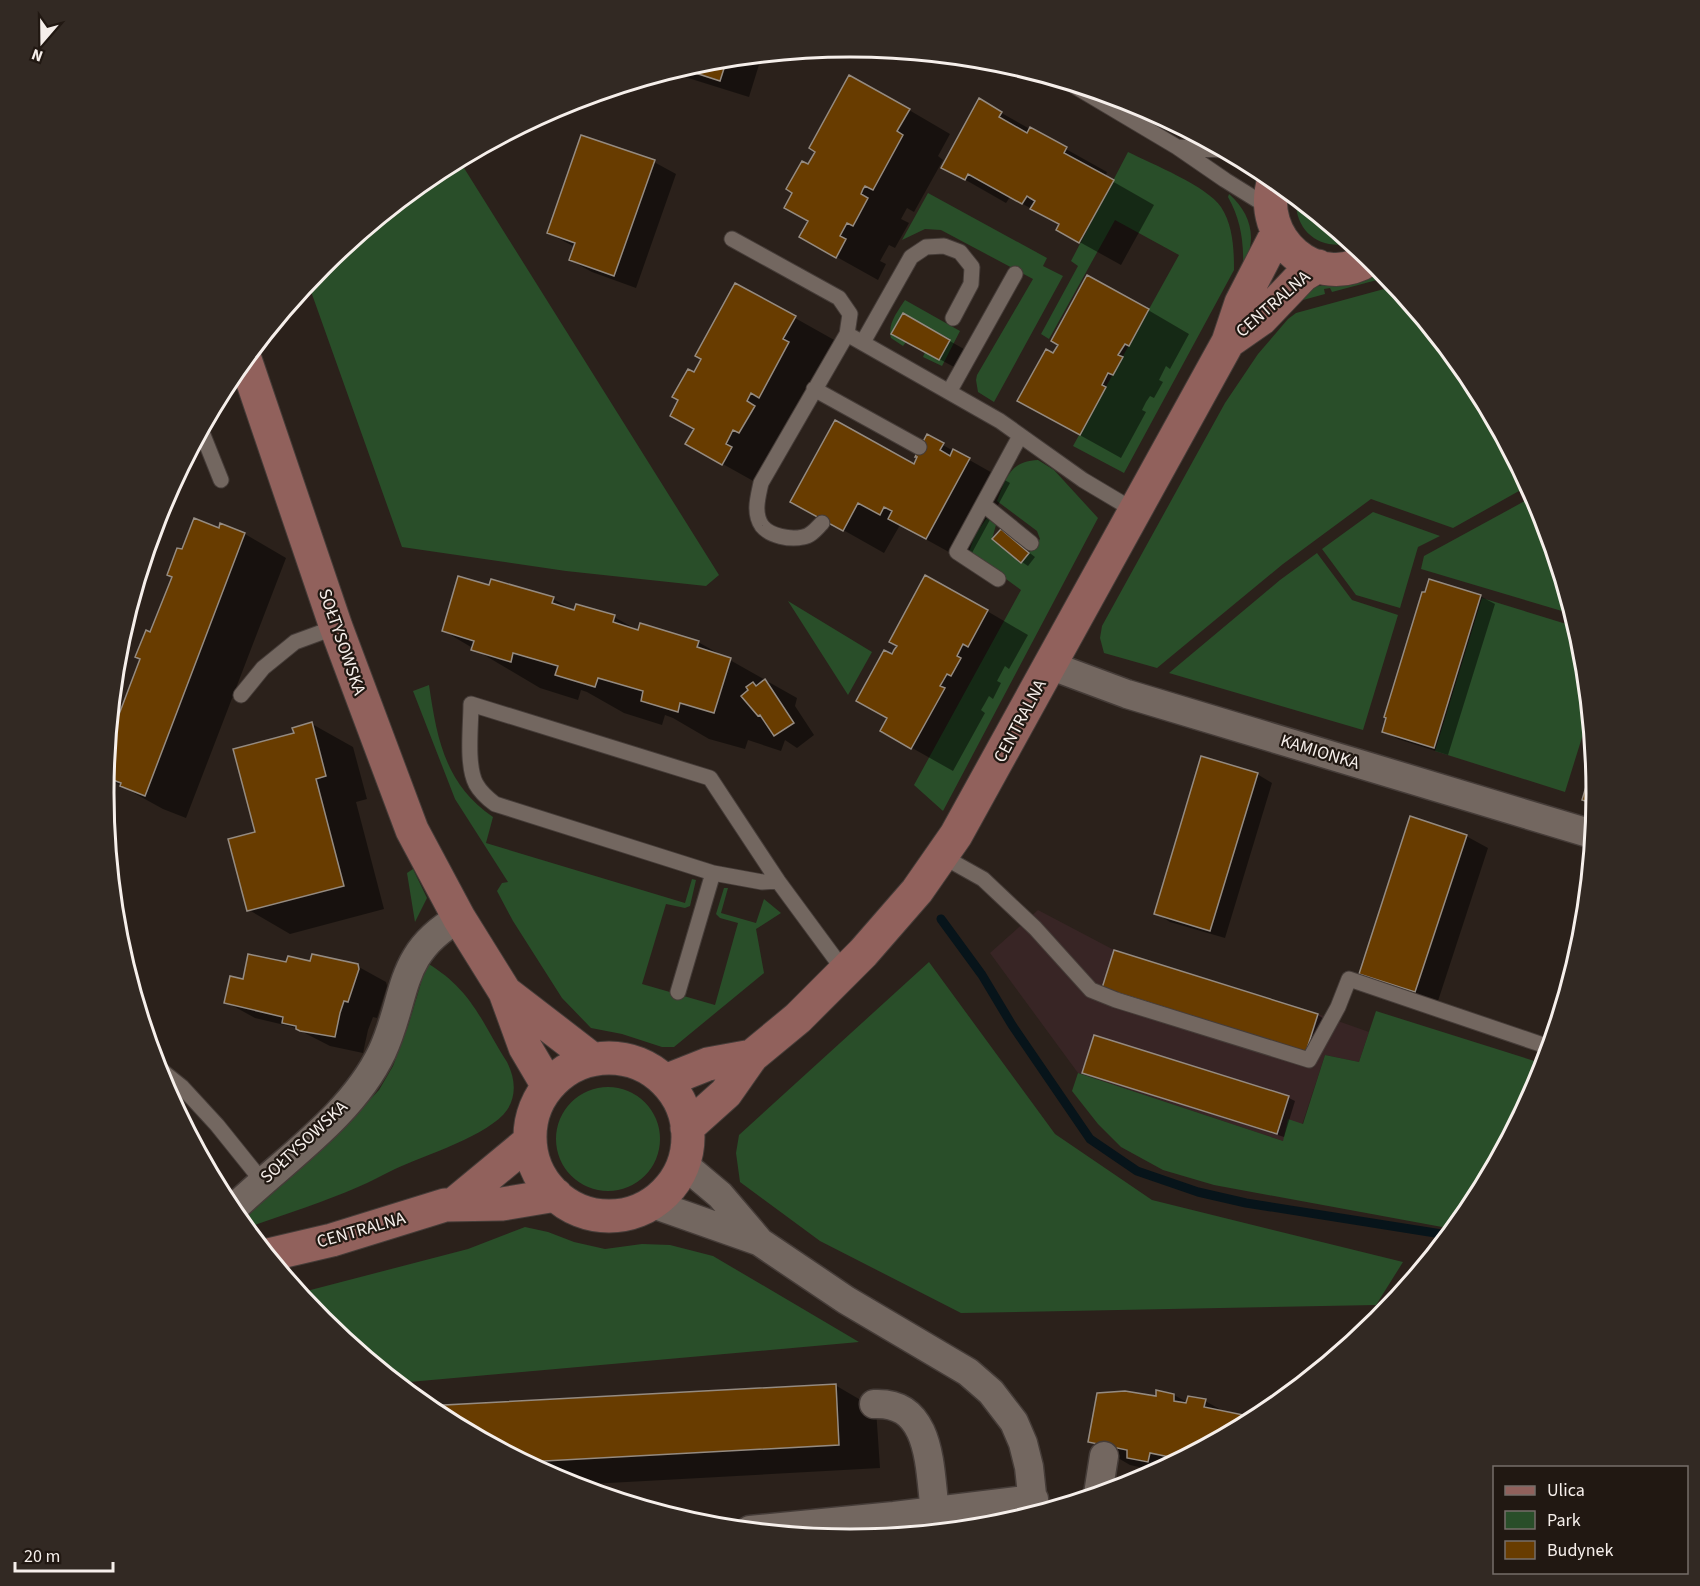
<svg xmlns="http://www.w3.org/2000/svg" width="1700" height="1586" viewBox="0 0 1700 1586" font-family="'Source Sans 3',sans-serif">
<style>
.industrial{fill:#382525}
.green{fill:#294e29}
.shadow{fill:#0007}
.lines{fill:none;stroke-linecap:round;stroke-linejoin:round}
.stream{stroke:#07141a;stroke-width:9}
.building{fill:#683c00;stroke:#958b81;stroke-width:1.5}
.lane-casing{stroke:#453c38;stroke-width:17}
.street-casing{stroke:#453c38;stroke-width:31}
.secondary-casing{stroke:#453c38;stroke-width:35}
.lane{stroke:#736760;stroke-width:15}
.street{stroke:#736760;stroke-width:28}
.secondary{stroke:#91615c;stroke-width:33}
.labels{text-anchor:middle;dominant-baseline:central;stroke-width:4.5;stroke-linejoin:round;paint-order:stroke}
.street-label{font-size:18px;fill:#f6efeb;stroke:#211812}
.rim{fill:none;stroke:#f6efeb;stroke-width:3}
</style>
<rect width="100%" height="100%" fill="#2b211b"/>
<!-- industrial -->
<path class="industrial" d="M1038 910 1114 950 1318 1014 1369 1032 1359 1062 1325 1055 1302 1125 1283 1141 1078 1073 990 953Z"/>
<!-- green -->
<path class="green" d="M1128 152C1152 164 1207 186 1221 207 1233 225 1234 249 1234 270L1124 473 1073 446 1179 255 1115 220 1049 339 1041 334 1078 266 1071 261Z
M459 160 719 575 706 586 566 571 402 547 308 283 322 265 436 172Z
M928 193 1047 258 1043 266 1063 276 994 402 978 392 976 380 977 375 1033 279 941 230 925 229 902 240Z
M1229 194C1251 213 1258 240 1243 265 1244 241 1240 218 1228 197Z
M1296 198 1351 243C1320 251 1294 231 1296 198Z
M1382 270 1388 277 1332 292 1330 288 1324 289 1325 294 1292 303 1313 287 1337 283Z
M1395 286 1471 379 1528 486 1453 528 1371 499 1283 564 1157 668 1104 653 1100 638 1102 626 1225 403 1258 354 1288 319 1296 313Z
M905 300 960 331 942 366 923 357 925 352 939 360 950 339 903 314 906 342 903 346 891 338C887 324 898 311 905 300Z
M1038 460 1054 470 1098 518 943 811 914 785 1021 590 969 552 975 535 987 518 996 525 992 539 1020 563 1040 539 1037 531 997 501C1006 478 1010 461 1038 460Z
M1534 496 1540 508 1572 614 1421 569 1424 556Z
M1373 512 1440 536 1418 547 1400 608 1356 595 1322 549Z
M1317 553 1352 600 1398 615 1363 730 1169 673 1280 580Z
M1482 598 1576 627 1582 648 1589 715 1565 792 1435 751Z
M788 601 872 652 848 695Z
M429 685C437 739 445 784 493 817L486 843 685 903 692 879 696 880 690 906 685 908 666 904 642 984 715 1005 738 923 720 918 716 914 724 888H728L721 913 756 923 764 899 781 913 756 929 764 973 674 1047H662L622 1034 591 1028 562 998 513 921 497 891 502 883 508 882 455 799 413 691Z
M413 869 427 898 415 922 407 873Z
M929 962 1055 1134 1152 1200 1403 1262 1376 1305 961 1313 820 1241 740 1182 736 1153 739 1135Z
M427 963C472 990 481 1021 507 1062 515 1078 517 1095 507 1110 490 1135 423 1156 395 1169 382 1175 370 1182 358 1187 321 1203 283 1215 246 1228L237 1217 356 1114 379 1090 393 1066 408 1026Z
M1376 1011 1544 1064 1540 1079 1471 1208 1453 1229 1214 1185 1163 1170 1121 1147 1098 1124 1072 1091 1078 1073 1283 1141 1288 1119 1303 1124 1325 1055 1359 1062Z
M556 1139a52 52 0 1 1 104 0a52 52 0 1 1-104 0Z
M525 1227 548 1232 574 1242 605 1249 642 1244 670 1245 713 1256 859 1342 398 1383 322 1321 299 1293 468 1249Z"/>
<!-- shadow -->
<path class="shadow" d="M762 55 749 97 669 72 705 61Z
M980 101 1107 172 1105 177 1154 205 1121 265 1058 230 1061 225 1010 197 1006 203 943 167Z
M909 110 950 134 938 156 943 160 914 212 907 208 901 219 909 223 895 248 889 245 880 261 886 264 878 280 801 237 809 221 808 166Z
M654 162 676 174 636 288 592 272 570 260 575 247 548 233Z
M1148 310 1189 334 1170 369 1166 366 1159 380 1163 382 1154 398 1150 396 1146 402 1142 410 1146 412 1121 458 1060 424 1054 355Z
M903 315 964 349 954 367 908 342Z
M795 318 836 341 764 487 687 444 695 429 694 374Z
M927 436 1010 483 967 562 900 525 884 553 792 501 914 466Z
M1001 531 1035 557 1028 566 1022 562Z
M245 534 286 558 186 818 163 809 105 777 119 718 183 551Z
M490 587 553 599 575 611 614 617 639 631 698 642 797 698 795 706 814 735 797 748 785 740 781 751 748 740 745 749 709 739 673 718 665 715 662 725 624 713 587 692 581 690 578 700 540 688 444 631Z
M1480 596 1495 604 1448 755 1398 739 1384 731Z
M987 611 1028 635 1009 669 1005 666 997 681 1001 683 993 699 989 696 984 705 981 710 985 713 953 771 882 731 889 718 893 656Z
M312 724 353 747 367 799 356 802 384 909 290 934 249 910 295 734Z
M1594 767 1596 793 1595 806 1584 799Z
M1257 774 1272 783 1225 938 1170 922 1156 913Z
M1466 836 1488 848 1437 1004 1382 986 1360 973Z
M1115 951 1318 1015 1324 1019 1313 1055Z
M311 963 357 966 386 982 387 986 377 1018 373 1017 368 1030 363 1053 330 1046 293 1027 255 1018 226 1002 244 981 288 964Z
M1095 1037 1289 1098 1295 1101 1284 1137 1091 1076 1084 1072Z
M835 1385 876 1409 880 1468 572 1485 564 1483 435 1413 428 1407Z
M1174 1395 1188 1403 1205 1401 1227 1413 1256 1419 1155 1472 1148 1469 1130 1465 1089 1441 1158 1398Z"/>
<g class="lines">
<!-- stream -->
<path class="stream" d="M941 919 982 975 1012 1025 1090 1139 1137 1171 1198 1192 1246 1203 1448 1235"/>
</g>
<!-- building -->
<path class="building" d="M727 59 720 81 680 68 705 61Z
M849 75 910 109 897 131 903 135 873 190 865 186 863 189 861 194 868 198 853 226 847 223 840 236 846 239 836 258 799 237 808 221 784 208 792 193 786 189 802 161 808 164 815 152 809 148Z
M979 98 1002 112 999 117 1027 133 1030 127 1067 147 1064 153 1114 180 1079 243 1056 230 1059 224 1030 209 1035 201 1030 198 1027 196 1022 204 968 174 965 180 941 168Z
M581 135 655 160 614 276 569 260 575 243 547 233Z
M1087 275 1149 309 1129 346 1125 344 1118 355 1123 357 1113 375 1108 373 1102 385 1106 387 1080 435 1017 401 1046 349 1053 353 1058 345 1051 341Z
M735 283 796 316 783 339 789 342 759 398 751 393 747 401 755 406 739 433 733 430 726 444 732 447 722 465 685 444 694 429 670 416 678 400 672 397 688 369 694 372 701 359 695 356Z
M903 313 950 340 939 360 891 334Z
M835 420 914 464 917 457H915L927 434 944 443 940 450 950 456 953 449 970 458 926 539 888 519 892 511 884 507 880 515 858 503 843 531 790 502Z
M194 518 219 528 220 523 245 533 145 796 120 786 121 783 105 777 110 722 113 715 118 717 140 659 135 657 146 630 150 632 172 577 167 575 177 548 182 549Z
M1001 529 1029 553 1021 563 992 539Z
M925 575 988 610 968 647 963 644 957 656 961 658 951 676 947 674 943 681 940 686 945 688 911 749 880 731 887 718 856 701 884 650 892 654 894 650 897 646 889 642Z
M458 576 489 585 491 579 554 597 552 603 574 610 576 604 615 615 613 622 638 630 640 623 699 641 697 647 731 658 714 713 680 703 678 712 641 701 643 691 598 678 595 687 555 675 558 666 513 653 511 662 471 650 474 641 442 631Z
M1429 579 1481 595 1434 748 1382 732 1386 718 1384 717 1422 592H1425Z
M765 679 794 723 774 736 760 715 758 716 741 696 748 690 746 687 753 682 756 686Z
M312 722 326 776 316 779 344 886 247 911 228 839 255 832 233 749 294 733 292 728Z
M1201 756 1258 773 1210 931 1154 914Z
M1593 763 1596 793 1595 804 1582 800Z
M1410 816 1467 835 1415 992 1359 974Z
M1114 950 1318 1014 1306 1052 1102 988Z
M248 954 286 962 288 956 310 961 312 954 358 964 359 969 348 1002 344 1001 340 1013 335 1037 300 1031 296 1029V1026L282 1023 283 1017 224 1003 230 976 243 979Z
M1094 1035 1289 1096 1277 1134 1082 1073Z
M836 1384 839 1445 526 1462 435 1413 426 1406Z
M1156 1390 1174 1394V1401L1186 1403 1188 1396 1206 1399 1204 1407 1258 1418 1179 1459 1150 1453 1148 1462 1127 1458V1450L1088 1442 1097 1393 1125 1391 1156 1396Z"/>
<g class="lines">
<!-- lane casing -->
<g class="lane-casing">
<path id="lane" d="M1071 84 1177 147 1225 180 1270 208
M1177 147 1222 150
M732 239 839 298 850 314 847 334 1000 421 1083 480 1135 511
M863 342 911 257 926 247 944 246 960 252 972 267 971 284 953 318
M814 389 919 447
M949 392 1015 274
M201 430 221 480
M984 505 1031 543
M822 523C816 529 811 536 803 537 790 540 770 536 762 526 753 513 758 497 761 483L847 334
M998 579 957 552 1020 436
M241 695 263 668 295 642 336 627
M942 856 983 879 1035 928 1091 990 1116 1000 1309 1060 1338 1007 1349 979 1549 1047
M778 881 762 882 713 873 495 804C487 798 481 793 476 784 466 765 471 726 471 704L710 778 778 881 845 972
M678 992 713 873
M157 1067 182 1087 217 1125 262 1181"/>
</g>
<!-- street casing -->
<g class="street-casing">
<path id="street" d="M1049 665 1127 694 1592 834
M682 1163 720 1195 760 1242 846 1300 968 1372 991 1392 1014 1422 1023 1443 1029 1467 1034 1513
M650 1203 758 1241
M232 1210C282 1161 351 1117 382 1052 408 996 396 954 459 918
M874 1404C933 1401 929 1470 935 1511
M1098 1494 1104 1456
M750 1530 894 1516 1034 1499"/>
</g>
<!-- secondary casing -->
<g class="secondary-casing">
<path id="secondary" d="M1274 180C1255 238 1317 293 1370 259
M1228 342 1261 319 1303 275 1318 266
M245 359 336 627 412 830 459 918 505 992 525 1047 548 1086
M505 992 592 1059
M530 1137a79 79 0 1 1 158 0a79 79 0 1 1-158 0Z
M665 1081 708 1064 752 1056
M687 1128 726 1093 752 1056 798 1018 863 953 917 891 956 835 1228 342 1241 303 1277 233
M454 1204 530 1141
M268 1255 332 1240 445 1205 502 1204 556 1195"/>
</g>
<!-- lane -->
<use href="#lane" class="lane"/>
<!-- street -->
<use href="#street" class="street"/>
<!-- secondary -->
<use href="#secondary" class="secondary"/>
</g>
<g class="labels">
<!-- street labels -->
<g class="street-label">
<text transform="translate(1273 304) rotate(-41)">CENTRALNA</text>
<text transform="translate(342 642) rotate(71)">SOŁTYSOWSKA</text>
<text transform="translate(1020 721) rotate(-62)">CENTRALNA</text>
<text transform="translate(1320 752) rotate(17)">KAMIONKA</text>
<text transform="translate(304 1142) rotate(-43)">SOŁTYSOWSKA</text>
<text transform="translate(361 1230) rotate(-16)">CENTRALNA</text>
</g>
</g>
<!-- crop -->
<path d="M0 0H1700V1586H0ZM114 793a736 736 0 1 1 1472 0a736 736 0 1 1-1472 0Z" fill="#322923" fill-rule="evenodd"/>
<path class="rim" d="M114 793a736 736 0 1 1 1472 0a736 736 0 1 1-1472 0Z"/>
<!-- legend -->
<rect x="1493" y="1466" width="195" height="108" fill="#211812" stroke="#766e69" stroke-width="1.5"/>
<rect x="1505" y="1486" width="30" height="9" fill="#91615c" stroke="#766e69" stroke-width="1.5"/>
<text x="1547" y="1496" font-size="18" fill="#f6efeb">Ulica</text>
<rect x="1505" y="1511" width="30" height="18" fill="#294e29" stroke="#766e69" stroke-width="1.5"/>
<text x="1547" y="1526" font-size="18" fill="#f6efeb">Park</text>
<rect x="1505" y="1541" width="30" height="18" fill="#683c00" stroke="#766e69" stroke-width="1.5"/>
<text x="1547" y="1556" font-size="18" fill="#f6efeb">Budynek</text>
<!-- north arrow -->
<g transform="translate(42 42) rotate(200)" stroke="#211812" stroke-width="4.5" paint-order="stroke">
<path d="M0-4.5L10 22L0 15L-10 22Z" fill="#f6efeb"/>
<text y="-9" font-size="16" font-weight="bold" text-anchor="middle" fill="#f6efeb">N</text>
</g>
<!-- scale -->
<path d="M15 1562v9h98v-9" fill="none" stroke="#f6efeb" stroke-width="3"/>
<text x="24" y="1562" font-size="18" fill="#f6efeb" stroke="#211812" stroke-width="4.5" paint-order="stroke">20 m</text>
</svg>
